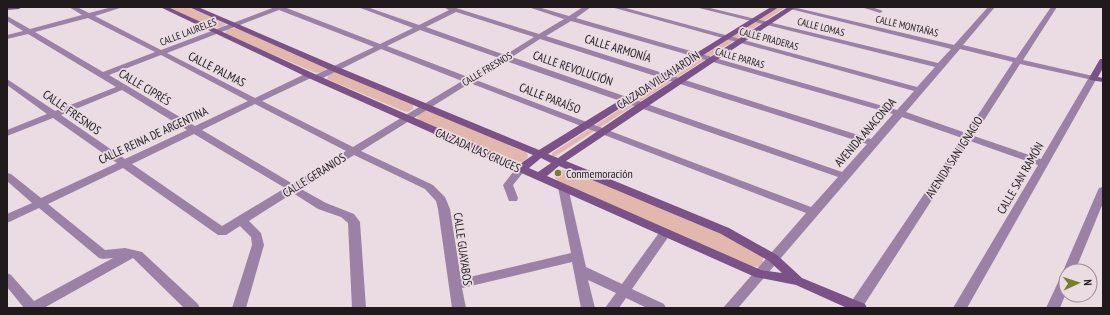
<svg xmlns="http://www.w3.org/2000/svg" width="1110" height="315" viewBox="0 0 1110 315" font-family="'PT Sans Narrow',sans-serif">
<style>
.green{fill:#e2b8ad}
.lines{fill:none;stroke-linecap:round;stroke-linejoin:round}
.street{fill:#9c81a6;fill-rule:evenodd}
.secondary{fill:#7a5288;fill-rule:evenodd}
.poi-dot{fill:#787f2a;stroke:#ebdce4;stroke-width:1.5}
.labels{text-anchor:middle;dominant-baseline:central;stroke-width:3.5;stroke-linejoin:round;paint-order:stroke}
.far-street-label{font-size:10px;fill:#201a1d;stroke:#ebdce4}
.street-label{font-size:12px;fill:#201a1d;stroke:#ebdce4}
.poi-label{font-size:12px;fill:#201a1d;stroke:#ebdce4;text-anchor:start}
</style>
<rect width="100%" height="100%" fill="#ebdce4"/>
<!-- green -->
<path class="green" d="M166 7H188L226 24 222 27 213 28Z
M778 7H786L556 156H552V153Z
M237 28 328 68 321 72 316 73 225 34V32L228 29Z
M333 72H338L413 105V109L408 112 403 111 327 79 329 74Z
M424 111H430L526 152 528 155 527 159 522 162 512 161 420 121 417 117 420 112Z
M562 170 573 171 746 245 763 257V265L758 267 749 266 558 181 555 178V175Z"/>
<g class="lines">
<!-- street -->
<path class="street" d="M69 7H77L89 13 112 7H123L95 16 161 50 275 7H284L380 44 413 28 358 7H367L419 25 449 10 443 7H453L539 34 564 19 528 7H538L569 16 583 7H591L576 18 897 110 914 91 611 7H622L917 87 935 67 695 7H706L938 63 951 49 782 7H793L954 45 988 7H995L963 45 1016 58 1051 7H1057L1023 60 1093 76 1097 78 967 308H953L1038 165 970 141 862 308H850L849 306 851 302 962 138 902 117 738 308H723L806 213 470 83 361 151 433 185 445 197 450 209 461 279 571 253 558 187 563 184 568 187 586 267 622 284 661 230H669L671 233 669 236 632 289 664 304 666 308H647L626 298 619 308H605L616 293 588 280 595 308H581L572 262 462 288 466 308H452L438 209 436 201 425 189 354 155 301 189 326 203 354 214 360 222 366 308H352L348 223 341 217 318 209 293 193 249 221 261 233 264 245 246 308H232L252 245 251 237 240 226 226 235H218L123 168 48 204 105 250 125 248 142 252 198 304 200 308H184L133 258 44 308H24L7 287V273L11 275 34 301 113 258 103 259 99 258 39 208 7 223V214L32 203 7 181V173L11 174 41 198 117 163 53 118 7 136V130L47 114 7 85V79L55 111 116 87 28 34 7 39V35L23 31 7 21V16L30 29 82 15ZM279 10 374 47 313 76V73H307L255 98 167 53ZM456 12 534 37 505 55 426 27ZM88 18 155 52 103 72 35 32ZM571 21 893 114 871 139 546 36ZM420 30 499 58 468 77 387 46ZM540 39 867 144 842 172 512 57ZM381 49 462 81 353 147 262 101 313 77V80H319ZM960 49 1013 62 966 133 906 112ZM161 55 248 101 195 126 109 75ZM506 61 838 177 811 207 476 80ZM1020 64 1088 79 1041 159 974 136ZM122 90 187 130 125 159 61 115ZM255 104 346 151 293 184 202 130ZM194 134 285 188 222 226 132 164Z
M861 7H872L883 11 880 13Z
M521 166 526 169 513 185 518 198 517 201H509L503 185 517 167Z
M1103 187V203L1075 271H1066V293L1060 308H1046L1060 278 1062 275 1064 274 1063 271 1098 190 1099 188Z"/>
<!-- secondary -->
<path class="secondary" d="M7 7H22L19 9 7 10Z
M160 7H168L319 76 520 164 533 155 332 71 189 7H198L338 67 539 150 771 7H779L548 154 558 158 639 103 788 7H796L566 161 729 228 777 255 802 278 865 304 867 308H847L796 285 755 277 313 80ZM541 158 551 163 538 172 529 168ZM559 166 721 234 769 261 782 273 761 270 547 176Z
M1100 59H1103V68L1098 77 1103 78V82L1090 80 1089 78Z"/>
</g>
<!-- markers -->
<circle class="poi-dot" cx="558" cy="173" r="4"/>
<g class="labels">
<!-- far-street labels -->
<g class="far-street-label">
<text transform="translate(907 26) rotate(13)">CALLE MONTAÑAS</text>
<text transform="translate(821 27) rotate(14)">CALLE LOMAS</text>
<text transform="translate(188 32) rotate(-21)">CALLE LAURELES</text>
<text transform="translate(769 39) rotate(15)">CALLE PRADERAS</text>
<text transform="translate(740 58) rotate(16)">CALLE PARRAS</text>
<text transform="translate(487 69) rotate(-31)">CALLE FRESNOS</text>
</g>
<!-- street labels -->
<g class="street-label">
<text transform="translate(618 48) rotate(17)">CALLE ARMONÍA</text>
<text transform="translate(573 68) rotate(19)">CALLE REVOLUCIÓN</text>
<text transform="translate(217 69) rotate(27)">CALLE PALMAS</text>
<text transform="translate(658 80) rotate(-33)">CALZADA VILLA JARDÍN</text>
<text transform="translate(145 87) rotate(31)">CALLE CIPRÉS</text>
<text transform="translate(550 98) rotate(21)">CALLE PARAÍSO</text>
<text transform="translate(72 112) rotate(35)">CALLE FRESNOS</text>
<text transform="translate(865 132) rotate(-49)">AVENIDA ANACONDA</text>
<text transform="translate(153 135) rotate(-25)">CALLE REINA DE ARGENTINA</text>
<text transform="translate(478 150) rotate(24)">CALZADA LAS CRUCES</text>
<text transform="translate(954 157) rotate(-57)">AVENIDA SAN IGNACIO</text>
<text transform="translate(314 175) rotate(-32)">CALLE GERANIOS</text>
<text transform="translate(1020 178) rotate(-60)">CALLE SAN RAMÓN</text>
<text transform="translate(463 249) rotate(82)">CALLE GUAYABOS</text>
</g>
<!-- poi labels -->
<g class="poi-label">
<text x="566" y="173">Conmemoración</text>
</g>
</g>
<!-- border -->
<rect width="1110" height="315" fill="none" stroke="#201a1d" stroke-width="16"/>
<!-- north arrow -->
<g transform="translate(1078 283) rotate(87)"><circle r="19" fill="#ebdce4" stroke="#9a8e94"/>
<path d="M0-3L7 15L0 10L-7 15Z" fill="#787f2a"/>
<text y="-6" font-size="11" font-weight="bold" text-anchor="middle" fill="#201a1d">N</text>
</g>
</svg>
